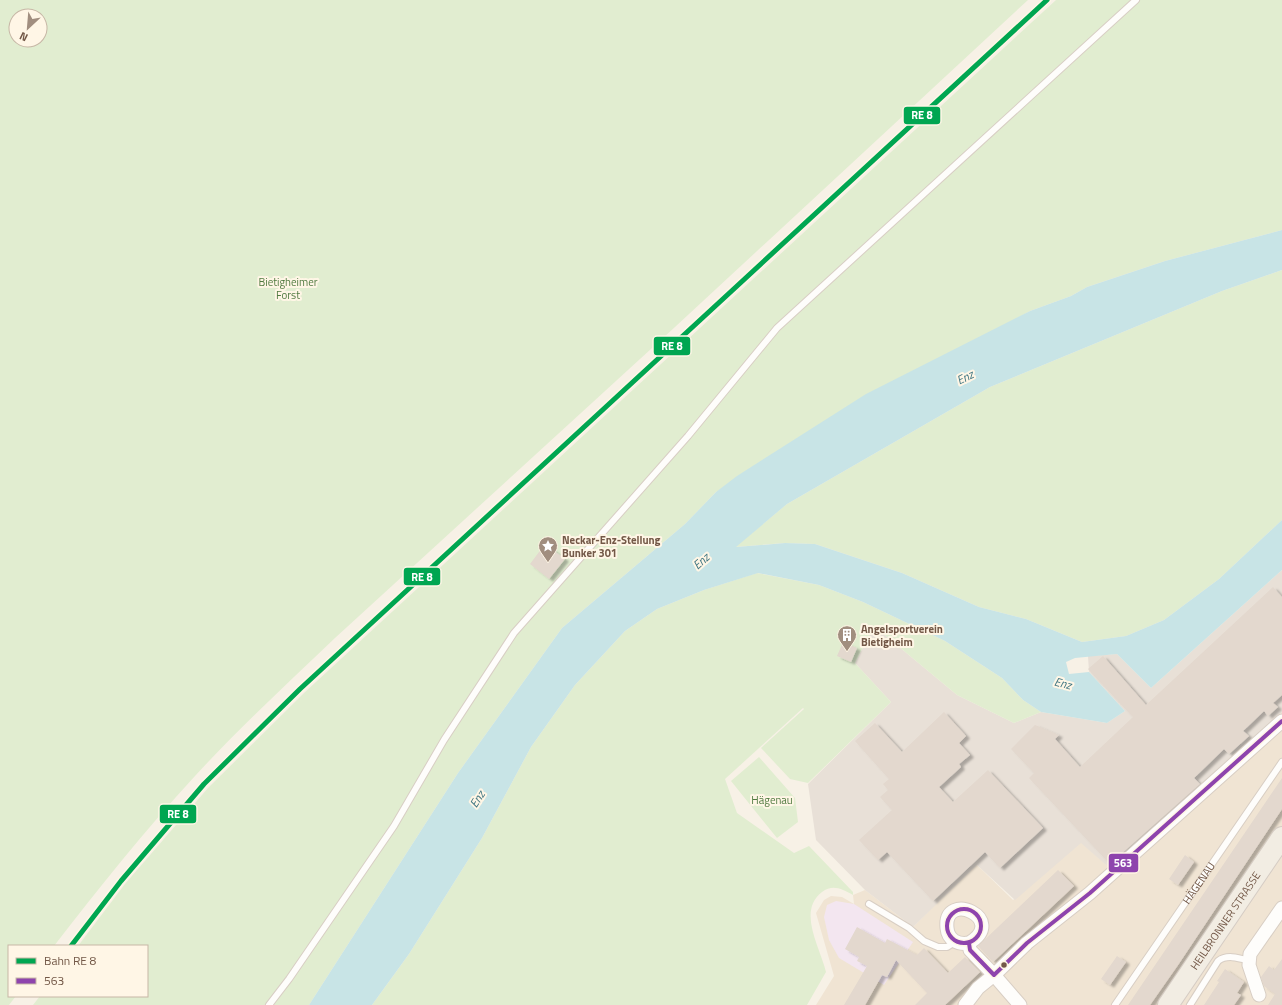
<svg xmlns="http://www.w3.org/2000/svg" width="1282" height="1005" viewBox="0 0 1282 1005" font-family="'Titillium Web',sans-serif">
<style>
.residential{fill:#f0e4d3}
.industrial{fill:#e8e0d7}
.education{fill:#f3e6f0}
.green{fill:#e1edd0;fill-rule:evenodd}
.water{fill:#c8e4e6}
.building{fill:#e3d8ce;filter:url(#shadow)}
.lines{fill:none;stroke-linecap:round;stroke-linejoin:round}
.lane-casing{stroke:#d8cec4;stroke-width:8}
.street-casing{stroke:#d8cec4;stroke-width:15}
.primary-casing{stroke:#d5ccc4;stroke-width:22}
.lane{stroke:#fefdfb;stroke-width:6}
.street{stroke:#fefdfb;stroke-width:13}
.primary{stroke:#f2ede3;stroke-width:20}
.bus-1-casing{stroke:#fff6e6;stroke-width:7}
.bus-1{stroke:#8e44ad;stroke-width:4}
.rail-1-casing{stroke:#fff6e6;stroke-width:8}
.rail-1{stroke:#00a651;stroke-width:5}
.bus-dot{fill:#735847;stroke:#fff6e6;stroke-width:1.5}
.labels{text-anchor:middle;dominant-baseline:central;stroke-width:4;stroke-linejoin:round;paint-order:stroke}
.park-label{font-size:11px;fill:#4f793f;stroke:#fff6e6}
.poi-label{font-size:11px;font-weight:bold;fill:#735847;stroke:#fff6e6;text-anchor:start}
.street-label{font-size:11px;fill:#735847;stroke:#fff6e6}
.water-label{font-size:12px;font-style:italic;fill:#3e7480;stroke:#fff6e6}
.line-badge{stroke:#fff6e6;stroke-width:1.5}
.badge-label{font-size:11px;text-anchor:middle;font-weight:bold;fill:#fff}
</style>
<defs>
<filter id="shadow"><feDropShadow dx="4" dy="2.5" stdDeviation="1" flood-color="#0004"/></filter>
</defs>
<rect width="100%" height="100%" fill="#f7f1e6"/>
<!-- residential -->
<path class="residential" d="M1282 712V1005H816L834 976 816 913 824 900 831 896 842 897 854 904 853 895 865 890 913 927 976 864 1013 900 1081 842 1114 872Z"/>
<!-- industrial -->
<path class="industrial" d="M1282 570V712L1114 872 1081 843 1015 900 977 865 913 927 865 890 816 840 808 784 891 702 855 663 874 626 957 695 1014 723 1041 712 1107 723 1125 711 1089 672 1088 656 1117 654 1151 688Z"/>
<!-- education -->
<path class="education" d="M836 901 854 904 913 942 884 985 839 958 829 940 824 917 827 905Z"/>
<!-- green -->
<path class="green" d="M0 0H1028L675 327 335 638C288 683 239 728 195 776 145 830 99 888 54 946H9V996H16L9 1005H0ZM16 16H40V40H16Z
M1056 0H1282V230L1165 261 1087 287 1071 296 1030 311 716 492 685 524 562 628 458 773 309 1005H33L40 996H147V946H78L125 884 208 788 304 693Z
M1282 270V520L1219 579 1164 620 1126 636 1082 642 1026 619 979 607 902 573 815 544 785 543 735 547 787 504 990 387 1222 291Z
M757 573 819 585 863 602 945 641 1002 678 1023 700 1041 712 1014 723 957 695 874 626 855 663 891 702 808 783 790 779 761 748 804 709 803 708 725 779 737 813 794 853 809 846 853 892V895C842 889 833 884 822 892 797 911 820 947 826 972L807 1005H372L409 954 482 838 531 747 575 685 625 631 657 609 704 590Z
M759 757 795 798 798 822 777 838 731 781Z"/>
<!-- water -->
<path class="water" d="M1282 230V270L1222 291 990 387 787 504 736 547 785 543 815 544 902 573 979 607 1026 619 1082 642 1126 636 1164 620 1219 579 1282 520V570L1151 688 1117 654 1075 658 1066 662 1069 674 1089 672 1125 711 1107 723 1041 712 1023 700 1002 678 945 641 863 602 819 585 758 573 704 590 657 609 625 631 575 685 531 747 482 838 409 954 372 1005H309L458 773 562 628 685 524 716 492 737 476 866 394 1030 311 1071 296 1087 287 1165 261Z"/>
<!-- building -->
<path class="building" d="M545 544 565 559 549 579 530 564Z
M1273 587 1282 597V695L1273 703 1278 707 1268 716 1264 711 1243 731 1249 736 1229 754 1224 749 1194 778 1200 784 1110 864 1029 778 1034 773 1011 749 1035 725 1059 735 1055 739 1080 767 1133 717 1088 669 1103 656 1146 705Z
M843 642 857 648 851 662 837 656Z
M944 712 966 736 959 743 970 755 959 764 961 767 939 787 953 802 988 770 1043 828 1000 868 985 852 933 901 887 852 878 860 859 840 892 810 880 797 888 790 883 784 889 779 855 741 875 723 902 752Z
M1282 778V809L1178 965 1150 1005H1128Z
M1185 855 1194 862 1178 885 1169 879Z
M1058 870 1074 886 993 962 978 946Z
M857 927 885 943 887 939 917 955 924 948 948 973 965 957 980 972 945 1005H915L927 993 896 960 887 977 882 975 865 1005H844L867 966 857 961 859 957 845 949Z
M1117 956 1126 962 1110 985 1101 979Z
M1282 959V1005H1268L1275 994 1264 986 1261 977 1269 966 1274 970Z
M1225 969 1244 982 1237 993 1241 995 1234 1005H1204L1219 982 1217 981Z"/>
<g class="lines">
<!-- lane casing -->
<g class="lane-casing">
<g id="lane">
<path d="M869 904 909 928 924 941 938 947H947L955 942"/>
<path d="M269 1005 289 979 394 826 444 740 514 633 688 436 777 328 1136 0"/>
<path id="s1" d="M1115 1005 1282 762"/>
<path d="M1190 1005 1218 961C1227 954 1239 958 1250 961"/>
</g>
</g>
<!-- street casing -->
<g class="street-casing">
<path id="street" d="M969 943C1009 919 943 889 947 928 948 940 958 945 969 943L970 950 994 975 1027 943 1090 893 1282 721
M1259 995 1249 965 1250 954 1282 908
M965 1005 978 988 994 975 1020 1005"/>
</g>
<!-- primary casing -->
<g class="primary-casing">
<g id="primary">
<path id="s2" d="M1168 1005 1282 837"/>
</g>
</g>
<!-- lane -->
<use href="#lane" class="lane"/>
<!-- street -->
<use href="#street" class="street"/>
<!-- primary -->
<use href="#primary" class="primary"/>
<!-- bus-1 casing -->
<g class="bus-1-casing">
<path id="bus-1" d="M947 926a17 17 0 1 1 34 0a17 17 0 1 1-34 0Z
M969 943 970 950 994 975 1027 943 1090 893 1282 721"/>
</g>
<!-- bus-1 -->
<use href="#bus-1" class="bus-1"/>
<!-- rail-1 casing -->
<g class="rail-1-casing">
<path id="rail-1" d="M71 946 121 881 204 784 300 689 1047 0"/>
</g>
<!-- rail-1 -->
<use href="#rail-1" class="rail-1"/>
</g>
<!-- icons -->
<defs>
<g id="sight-pin" transform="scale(1)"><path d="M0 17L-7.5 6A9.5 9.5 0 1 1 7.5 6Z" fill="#a18e7f" stroke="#fff6e6"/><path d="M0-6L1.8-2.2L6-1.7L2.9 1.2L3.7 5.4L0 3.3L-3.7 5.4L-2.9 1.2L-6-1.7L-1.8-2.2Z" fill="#fff"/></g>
<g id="building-pin" transform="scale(1)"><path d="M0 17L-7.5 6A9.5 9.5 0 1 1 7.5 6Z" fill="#a18e7f" stroke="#fff6e6"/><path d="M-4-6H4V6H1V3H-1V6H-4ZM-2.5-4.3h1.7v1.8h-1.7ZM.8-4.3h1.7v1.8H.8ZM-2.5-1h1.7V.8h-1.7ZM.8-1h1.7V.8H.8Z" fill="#fff"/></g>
</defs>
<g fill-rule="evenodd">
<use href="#sight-pin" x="548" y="546"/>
<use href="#building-pin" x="847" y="635"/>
</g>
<!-- markers -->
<circle class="bus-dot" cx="1004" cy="965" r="3.5"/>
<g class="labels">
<!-- park labels -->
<g class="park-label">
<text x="288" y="282">Bietigheimer<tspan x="288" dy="13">Forst</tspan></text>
<text x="772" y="800">Hägenau</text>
</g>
<!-- poi labels -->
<g class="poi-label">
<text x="562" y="540">Neckar-Enz-Stellung<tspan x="562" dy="13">Bunker 301</tspan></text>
<text x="861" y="629">Angelsportverein<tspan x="861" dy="13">Bietigheim</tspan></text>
</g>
<!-- street labels -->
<g class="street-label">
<text stroke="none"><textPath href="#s1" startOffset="148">HÄGENAU</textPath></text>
<text stroke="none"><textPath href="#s2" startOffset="102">HEILBRONNER STRASSE</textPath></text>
</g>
<!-- water labels -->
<g class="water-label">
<text transform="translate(965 377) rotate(-26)">Enz</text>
<text transform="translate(701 561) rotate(-41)">Enz</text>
<text transform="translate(1063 683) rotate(15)">Enz</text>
<text transform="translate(477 799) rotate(-58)">Enz</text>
</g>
</g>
<g class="line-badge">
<rect x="903" y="106" width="38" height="19" rx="4" fill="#00a651"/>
<rect x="653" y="336" width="38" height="20" rx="4" fill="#00a651"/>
<rect x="403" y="567" width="38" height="19" rx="4" fill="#00a651"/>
<rect x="159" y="804" width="38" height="20" rx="4" fill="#00a651"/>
<rect x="1108" y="853" width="31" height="20" rx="4" fill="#8e44ad"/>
</g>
<g class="badge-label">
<text x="922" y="119">RE 8</text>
<text x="672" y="350">RE 8</text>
<text x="422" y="581">RE 8</text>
<text x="178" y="818">RE 8</text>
<text x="1123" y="867">563</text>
</g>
<!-- legend -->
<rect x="8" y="945" width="140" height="52" fill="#fff6e6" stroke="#c7b7a6"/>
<rect x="16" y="958" width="20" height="6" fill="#00a651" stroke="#c7b7a6"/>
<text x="44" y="965" font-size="12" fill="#735847">Bahn RE 8</text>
<rect x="16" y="978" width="20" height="6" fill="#8e44ad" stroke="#c7b7a6"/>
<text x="44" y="985" font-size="12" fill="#735847">563</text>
<!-- north arrow -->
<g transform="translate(28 28) rotate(206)"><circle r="19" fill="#fff6e6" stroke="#c7b7a6"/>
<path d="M0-3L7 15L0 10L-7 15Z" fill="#a18e7f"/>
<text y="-6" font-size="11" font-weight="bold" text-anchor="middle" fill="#735847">N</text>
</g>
</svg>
